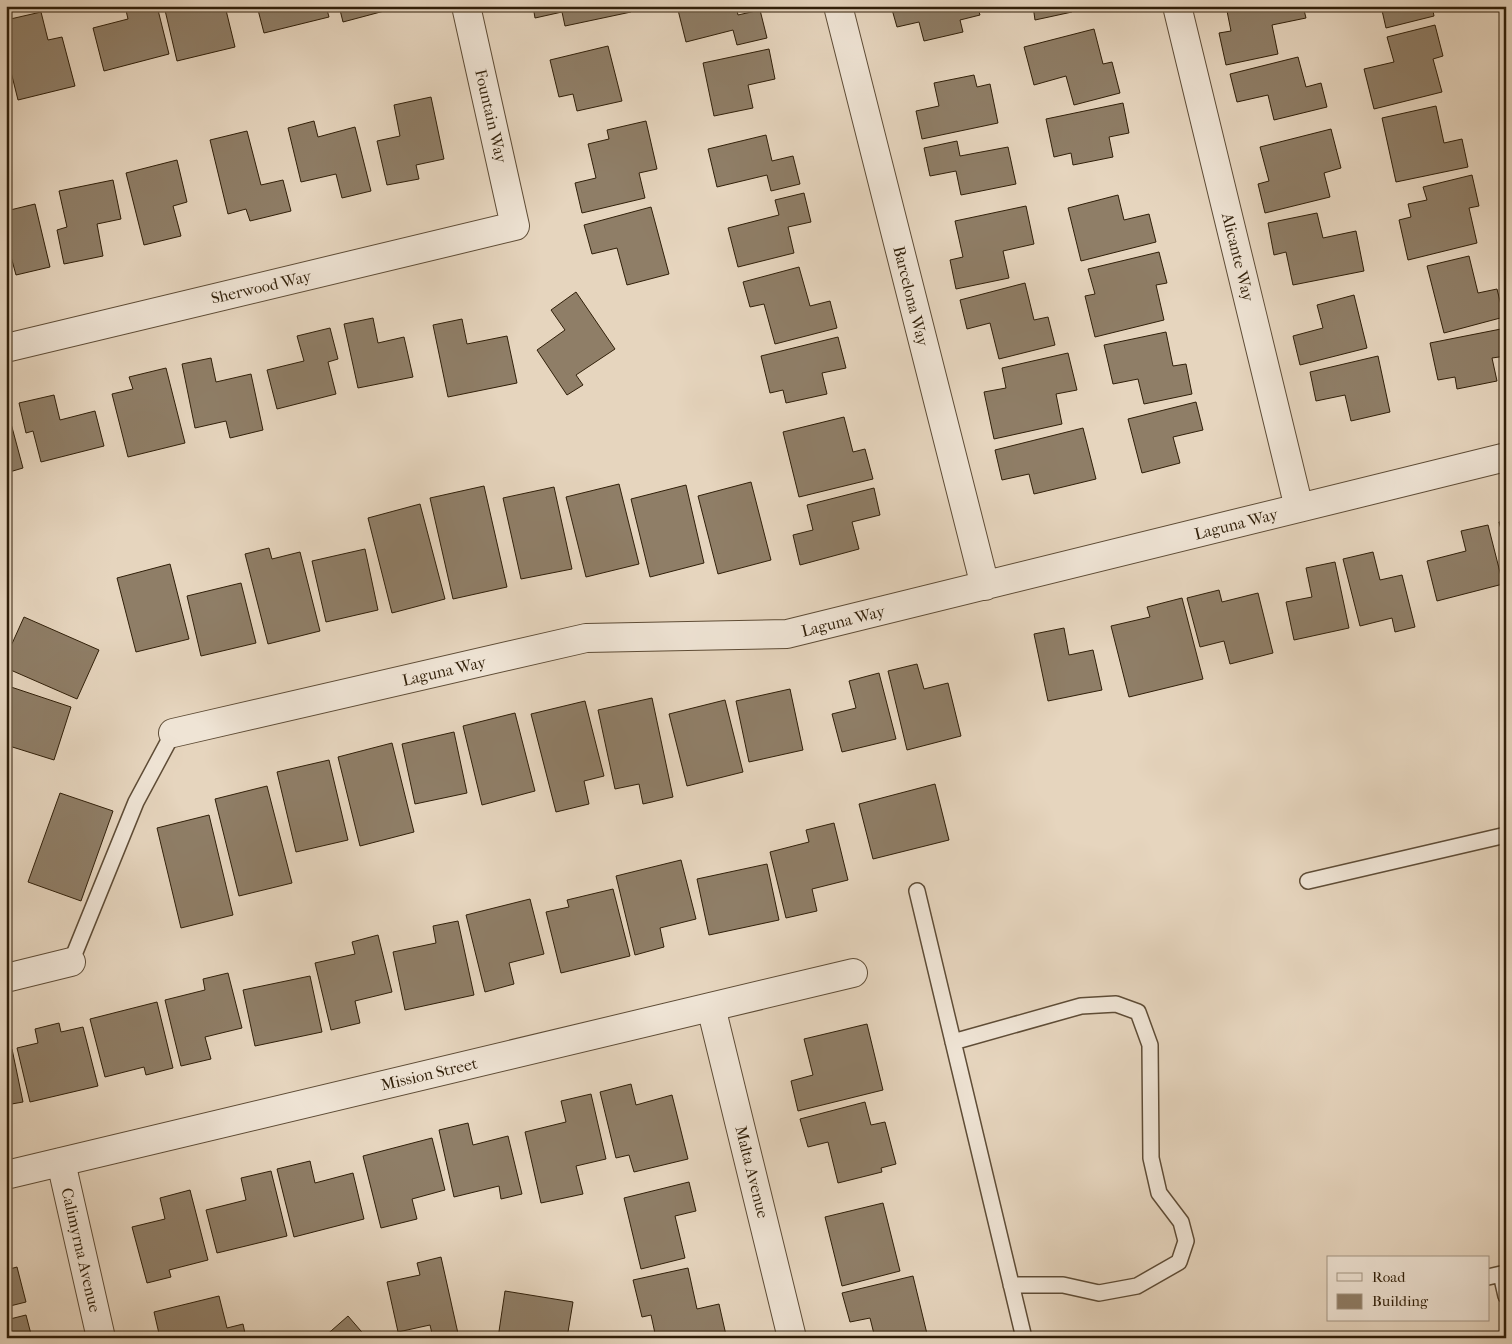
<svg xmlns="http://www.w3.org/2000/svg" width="1512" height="1344" viewBox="0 0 1512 1344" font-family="'IM FELL French Canon',serif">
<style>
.building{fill:#8f7e67;stroke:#301f09}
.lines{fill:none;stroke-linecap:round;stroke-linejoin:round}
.lane-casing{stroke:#5e4c36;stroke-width:18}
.street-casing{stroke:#5e4c36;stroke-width:30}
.lane{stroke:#efe4d5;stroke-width:15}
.street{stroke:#efe4d5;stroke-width:28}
.labels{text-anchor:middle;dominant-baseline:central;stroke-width:4;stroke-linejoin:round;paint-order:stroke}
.street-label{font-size:16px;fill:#301f09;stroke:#efe4d5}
</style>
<rect width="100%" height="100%" fill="#e6d5be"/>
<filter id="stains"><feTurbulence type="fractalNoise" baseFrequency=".004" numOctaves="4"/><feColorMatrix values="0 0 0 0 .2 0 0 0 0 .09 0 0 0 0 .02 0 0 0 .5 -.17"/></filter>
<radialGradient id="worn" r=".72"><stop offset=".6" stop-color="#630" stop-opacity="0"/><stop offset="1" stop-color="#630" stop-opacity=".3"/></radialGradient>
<!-- building -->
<path class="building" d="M125 6H157L169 54 104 71 93 28 128 19Z
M164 6H225L235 47 177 61Z
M257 6H326L329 17 264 33Z
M339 6H403L343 22Z
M533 6H630L631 12 565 26 562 12 535 18Z
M677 6H736L738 15 760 10 767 38 737 45 733 30 686 42Z
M891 6H977L980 15 960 20 963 32 924 41 919 22 897 27Z
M1033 6H1071L1072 12 1035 20Z
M1226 6H1303L1306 18 1272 25 1278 54 1226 65 1219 33 1231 31Z
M1381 6H1432L1434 16 1386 28Z
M41 12 48 40 62 37 75 86 18 100 6 52V20Z
M1435 25 1443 56 1433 59 1442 92 1374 109 1364 69 1394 62 1387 37Z
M1094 29 1103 64 1112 62 1120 93 1074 105 1066 76 1034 85 1024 47Z
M608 46 622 101 577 111 573 94 559 97 550 60Z
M769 49 775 79 748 85 753 108 714 116 703 63Z
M1298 57 1306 87 1321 83 1327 107 1274 120 1268 95 1237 102 1230 74Z
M974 75 977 87 990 84 998 123 922 139 916 111 939 106 934 83Z
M431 97 444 159 416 165 419 179 387 185 377 141 400 136 394 105Z
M1123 103 1129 133 1109 137 1113 157 1073 165 1071 153 1054 157 1046 119Z
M1436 106 1444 143 1462 139 1468 167 1396 182 1382 118Z
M314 121 318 137 355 127 371 191 342 198 336 174 301 182 288 128Z
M646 121 657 169 639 173 645 198 582 213 575 183 596 178 588 144 609 139 607 130Z
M1331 129 1341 168 1324 173 1330 197 1265 213 1258 184 1269 181 1260 147Z
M247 131 261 185 283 180 291 211 250 221 246 209 228 214 210 140Z
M766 135 772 161 793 156 800 184 771 191 767 175 717 187 708 149Z
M957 141 960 156 1008 147 1016 184 961 195 956 171 930 176 924 148Z
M177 160 187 202 173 206 181 236 144 245 126 173Z
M1472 175 1479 206 1469 208 1477 243 1408 260 1399 220 1411 217 1408 204 1427 200 1423 187Z
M113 180 121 219 97 224 103 256 64 264 57 230 67 227 59 191Z
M804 193 811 222 788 227 794 253 738 267 728 228 779 215 775 200Z
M1118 195 1124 220 1149 214 1156 242 1081 261 1068 208Z
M35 204 50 267 16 275 10 253 6 254V211Z
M1026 206 1034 244 1003 251 1009 278 956 289 950 260 963 257 955 221Z
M651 207 669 274 627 285 617 248 592 254 584 225Z
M1317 213 1323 238 1356 231 1364 271 1293 285 1286 252 1274 255 1268 223Z
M1159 252 1167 283 1156 285 1164 320 1095 337 1085 296 1095 294 1088 269Z
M1469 256 1478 293 1497 289 1504 317 1444 333 1427 266Z
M799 267 810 306 830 301 837 328 775 344 764 304 750 307 743 282Z
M1025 283 1034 320 1048 317 1055 345 999 359 990 323 967 329 960 300Z
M576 292 615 349 576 375 583 385 567 395 537 350 565 330 551 310Z
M1354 295 1367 348 1300 365 1293 336 1323 328 1317 305Z
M373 318 378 343 404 337 413 377 358 388 344 324Z
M462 319 467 344 507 336 517 383 448 397 433 325Z
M330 328 338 359 328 362 336 394 277 409 267 370 304 361 297 336Z
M1506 328V356L1492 358 1497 381 1457 389 1455 377 1438 380 1430 343Z
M1166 332 1173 366 1186 364 1192 394 1144 404 1138 379 1113 384 1104 345Z
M838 337 846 368 822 373 827 394 786 403 783 390 770 393 761 356Z
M1068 353 1077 390 1056 394 1062 424 994 439 984 392 1006 388 1002 368Z
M1378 356 1390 412 1351 421 1345 395 1316 401 1310 372Z
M211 358 216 382 251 374 263 430 230 438 226 421 195 428 182 364Z
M166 368 185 443 128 457 112 394 133 389 129 377Z
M54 395 60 420 95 411 104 446 41 462 33 431 26 433 19 403Z
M1196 402 1203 430 1173 437 1180 463 1142 473 1128 419Z
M6 405 23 468 6 473Z
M844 417 853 452 865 449 873 479 799 497 783 432Z
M1083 428 1096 479 1034 494 1029 474 1002 480 995 450Z
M751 482 771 560 718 574 698 496Z
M619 484 639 564 586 577 566 497Z
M686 485 704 563 650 577 631 499Z
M484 486 507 587 453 599 430 498Z
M554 487 572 569 521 579 503 498Z
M874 488 880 515 852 522 859 549 800 565 793 535 813 530 807 505Z
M420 504 445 599 392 613 368 518Z
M1506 521V548L1499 522Z
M1488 525 1503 584 1437 601 1427 561 1466 551 1461 531Z
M269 548 272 559 300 552 320 631 268 644 245 554Z
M365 549 378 610 326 622 312 561Z
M1373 552 1380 580 1402 575 1415 627 1395 632 1392 618 1360 626 1343 559Z
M1335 562 1349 628 1294 640 1286 602 1312 597 1306 568Z
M170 564 189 639 136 652 117 578Z
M241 583 256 643 201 656 187 596Z
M1219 590 1222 602 1258 593 1273 653 1230 664 1224 641 1200 647 1187 598Z
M1182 598 1203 679 1129 697 1111 626 1150 617 1147 607Z
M24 617 99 650 77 699 6 668V657Z
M1064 628 1069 655 1093 650 1102 690 1048 701 1034 634Z
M917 664 924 689 948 683 961 736 907 750 888 671Z
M879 673 896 739 842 752 832 714 856 708 849 681Z
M11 687 71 707 54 760 6 745V702Z
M790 689 803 750 749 762 736 701Z
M652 698 673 797 643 804 639 784 615 789 598 710Z
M725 700 743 772 687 786 669 714Z
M585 701 604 776 584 781 589 804 556 812 531 714Z
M515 713 535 791 482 805 463 726Z
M454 732 467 793 415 804 402 744Z
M392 743 414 832 360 846 338 757Z
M329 760 348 840 296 852 277 772Z
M935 784 949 840 873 859 859 804Z
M267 786 292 883 239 896 215 799Z
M60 793 113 811 81 901 28 882Z
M209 815 233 915 181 928 157 828Z
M834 823 848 880 812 889 817 911 786 918 770 852 809 842 806 830Z
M681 860 696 919 660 928 664 947 635 955 616 876Z
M767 864 779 920 709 935 697 879Z
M613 889 630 956 561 973 546 912 569 907 567 900Z
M530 899 544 954 509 963 514 984 485 992 466 915Z
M458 921 474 995 405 1010 393 952 436 943 433 926Z
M378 935 392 992 355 1001 360 1023 331 1030 315 963 355 954 352 942Z
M228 973 242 1028 205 1037 211 1059 181 1066 165 1000 205 990 203 979Z
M310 976 322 1032 255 1046 243 990Z
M157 1002 173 1068 146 1075 144 1067 105 1077 90 1019Z
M59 1023 61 1032 83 1027 98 1086 30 1102 17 1048 38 1043 35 1029Z
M867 1024 883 1090 798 1111 791 1081 813 1075 804 1039Z
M12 1049 23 1102 6 1105V1050Z
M631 1084 636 1105 672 1095 688 1159 634 1172 629 1155 616 1158 600 1092Z
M591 1094 606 1159 576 1166 583 1194 541 1203 525 1132 566 1122 561 1101Z
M865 1102 871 1125 885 1122 896 1164 881 1168 882 1172 838 1183 828 1142 808 1147 800 1119Z
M468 1123 473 1145 508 1136 522 1194 501 1199 499 1186 454 1197 439 1130Z
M432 1138 445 1190 412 1199 417 1219 381 1228 363 1156Z
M310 1161 315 1183 353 1173 364 1219 294 1237 277 1169Z
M271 1171 287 1236 217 1253 206 1210 246 1200 241 1178Z
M689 1182 696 1211 675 1216 685 1258 641 1269 624 1198Z
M190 1190 208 1260 169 1270 171 1277 147 1283 132 1227 165 1219 160 1198Z
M883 1203 900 1271 842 1286 825 1217Z
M441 1257 459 1338H433L430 1325 398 1332 387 1282 420 1275 417 1263Z
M17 1267 26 1302 6 1307V1270Z
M688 1268 697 1309 719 1304 726 1335 712 1338H656L651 1315 642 1317 633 1280Z
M913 1276 928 1338H875L870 1318 850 1322 842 1293Z
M505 1291 573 1302 567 1338H543L524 1335 523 1338H498Z
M219 1296 227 1328 243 1324 246 1338H183V1336L175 1338H160L154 1312Z
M26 1315 32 1338H6V1320Z
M348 1316 367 1338H323Z"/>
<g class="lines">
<!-- lane casing -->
<g class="lane-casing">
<path id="lane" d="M1308 881 1506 835
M917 891 1024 1338
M71 962 136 802 173 733
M953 1042 1081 1006 1116 1004 1138 1012 1150 1045 1151 1158 1159 1193 1181 1222 1186 1241 1179 1262 1137 1286 1099 1293 1063 1285H1011
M1488 1277 1501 1274 1506 1296"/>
</g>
<!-- street casing -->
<g class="street-casing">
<path id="street" d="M838 6 985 586
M1177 6 1299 508
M6 348 515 226 466 6
M173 733 586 638 787 634 1506 457
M6 978 71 962
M711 1007 792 1338
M61 1162 101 1338
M6 1175 853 973"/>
</g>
<!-- lane -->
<use href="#lane" class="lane"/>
<!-- street -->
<use href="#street" class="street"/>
</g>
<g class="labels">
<!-- street labels -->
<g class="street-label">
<text transform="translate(491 116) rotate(77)">Fountain Way</text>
<text transform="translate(1238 257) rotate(76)">Alicante Way</text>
<text transform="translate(261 287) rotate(-13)">Sherwood Way</text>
<text transform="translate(911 296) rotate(76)">Barcelona Way</text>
<text transform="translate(1236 524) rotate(-14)">Laguna Way</text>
<text transform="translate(843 621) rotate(-14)">Laguna Way</text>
<text transform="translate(444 671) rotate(-13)">Laguna Way</text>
<text transform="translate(429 1074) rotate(-13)">Mission Street</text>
<text transform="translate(752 1172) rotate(76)">Malta Avenue</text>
<text transform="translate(81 1250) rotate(77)">Calimyrna Avenue</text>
</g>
</g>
<!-- margin -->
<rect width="1512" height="1344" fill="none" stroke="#e6d5be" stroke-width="25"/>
<rect x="8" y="8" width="1497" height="1329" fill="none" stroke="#301f09" stroke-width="2.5"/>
<rect x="12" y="12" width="1487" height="1319" fill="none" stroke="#301f09"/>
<!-- legend -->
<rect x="1327" y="1256" width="162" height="65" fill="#efe4d5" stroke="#a39583"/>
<rect x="1337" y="1273" width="25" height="8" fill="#efe4d5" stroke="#a39583"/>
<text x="1372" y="1282" font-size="15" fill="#301f09">Road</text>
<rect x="1337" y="1294" width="25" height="15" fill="#8f7e67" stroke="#a39583"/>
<text x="1372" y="1306" font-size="15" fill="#301f09">Building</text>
<rect width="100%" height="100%" filter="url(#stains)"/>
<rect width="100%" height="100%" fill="url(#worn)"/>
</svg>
